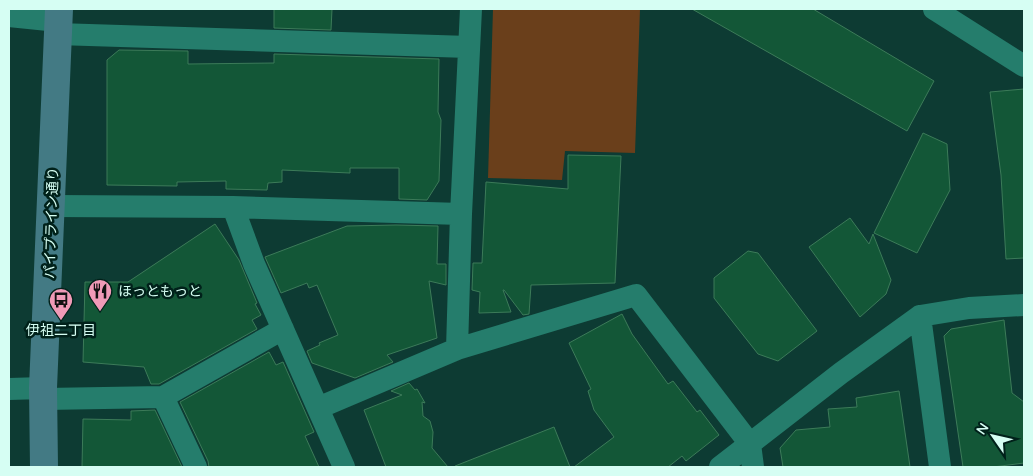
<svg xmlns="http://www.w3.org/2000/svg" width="1033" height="476" viewBox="0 0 1033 476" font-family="Quicksand,'Noto Sans JP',sans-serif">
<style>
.green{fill:#6a3f1b}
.building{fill:#135737;stroke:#3c7b59}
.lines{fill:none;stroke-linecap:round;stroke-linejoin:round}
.street{stroke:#257d6c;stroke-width:22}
.secondary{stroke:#437a84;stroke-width:28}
.labels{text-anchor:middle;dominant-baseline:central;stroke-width:5;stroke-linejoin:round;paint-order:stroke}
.street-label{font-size:14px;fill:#d6fef3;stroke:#00211a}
.poi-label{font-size:14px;fill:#d6fef3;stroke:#00211a;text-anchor:start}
</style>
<rect width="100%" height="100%" fill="#0d3b33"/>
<!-- green -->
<path class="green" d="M493 9H640L635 153 565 151 562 180 488 178Z"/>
<!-- building -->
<path class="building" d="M274 9H332L331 30 274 28Z
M692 9H813L934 81 907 131Z
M119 50 188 51V64L274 63V54L439 59 438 112 441 120 439 181 427 200 399 199V168H350V173L282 170V182L268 183 267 190 226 189V181L177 182V186L107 185V60Z
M1024 89V258L1006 259 1001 175 990 92Z
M923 133 947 144 950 190 917 253 874 233Z
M568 155 621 156 615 283 531 285 529 314 523 315 504 290H503L511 312 479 313 480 292 472 290 473 263H482L486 182 568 189Z
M850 218 869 244 873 234 891 280 886 294 860 317 809 247Z
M215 224 239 260 257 303 255 304 261 315 252 320 257 329 159 384H151L144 367 83 362 85 282H128Z
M396 225 438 226 437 264H446V285L429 281 437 338 387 355 393 362 355 378 312 363 307 351 320 345 319 343 338 335 317 285 309 288 307 283 281 293 265 257 347 226Z
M748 251 758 253 817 331 778 361 758 354 714 298V278Z
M622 314 632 334 668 384 673 381 697 412 700 410 719 435 686 461 682 456 668 467H574L614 437 594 410 588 391 591 389 569 343Z
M1004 320 1012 393 1024 402V463L993 467H963L944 336 951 329Z
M269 352 276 365 283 362 314 432 305 436 319 467H209L208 461 180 402Z
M409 383 415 390 417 389 425 403 422 402 423 416 430 421 433 432 432 448 448 467H386L364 410 402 395 391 391Z
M899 391 910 467H783L780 448 796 430 830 427 828 409 857 407 856 398Z
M155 410 182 467H82L83 419 131 420V411Z
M554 427 570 467H455V466Z"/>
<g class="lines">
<!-- street -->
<path class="street" d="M934 9 1024 66
M9 16 58 21
M57 34 469 47
M52 206 233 207 461 214 471 9
M233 207 254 264 344 467
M920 316 940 467
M457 349 636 295 750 444 753 467
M9 389 43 388
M163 397 196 467
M45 399 163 397 283 329
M318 408 457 349 461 214
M720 467 841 373 920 316 969 308 1024 305"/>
<!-- secondary -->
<path class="secondary" d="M44 467 43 388 59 9"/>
</g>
<!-- icons -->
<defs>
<g id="restaurant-pin" transform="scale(1.25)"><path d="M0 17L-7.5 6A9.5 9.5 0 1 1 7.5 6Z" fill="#f09ab7" stroke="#00211a"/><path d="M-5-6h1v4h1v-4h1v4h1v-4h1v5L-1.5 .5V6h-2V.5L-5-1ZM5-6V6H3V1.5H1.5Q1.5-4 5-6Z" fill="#111"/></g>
<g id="bus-pin" transform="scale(1.25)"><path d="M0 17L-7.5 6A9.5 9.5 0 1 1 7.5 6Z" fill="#f09ab7" stroke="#00211a"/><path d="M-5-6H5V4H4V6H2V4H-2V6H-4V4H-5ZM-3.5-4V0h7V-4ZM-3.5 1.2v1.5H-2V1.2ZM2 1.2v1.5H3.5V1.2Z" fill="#111"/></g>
</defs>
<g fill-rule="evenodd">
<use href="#restaurant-pin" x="100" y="291"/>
<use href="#bus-pin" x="61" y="300"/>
</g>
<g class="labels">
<!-- street labels -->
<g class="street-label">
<text transform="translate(51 223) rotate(-88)">パイプライン通り</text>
</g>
<!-- poi labels -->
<g class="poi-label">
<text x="118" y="291">ほっともっと</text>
<text x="61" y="330" text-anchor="middle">伊祖二丁目</text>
</g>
</g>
<!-- border -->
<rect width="1033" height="476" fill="none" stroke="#d6fef3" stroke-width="20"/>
<!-- north arrow -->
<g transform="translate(993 436) rotate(304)" stroke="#00211a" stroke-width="4" paint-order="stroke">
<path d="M0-4L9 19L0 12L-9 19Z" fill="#d6fef3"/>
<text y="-8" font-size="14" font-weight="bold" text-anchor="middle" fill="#d6fef3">N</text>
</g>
</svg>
